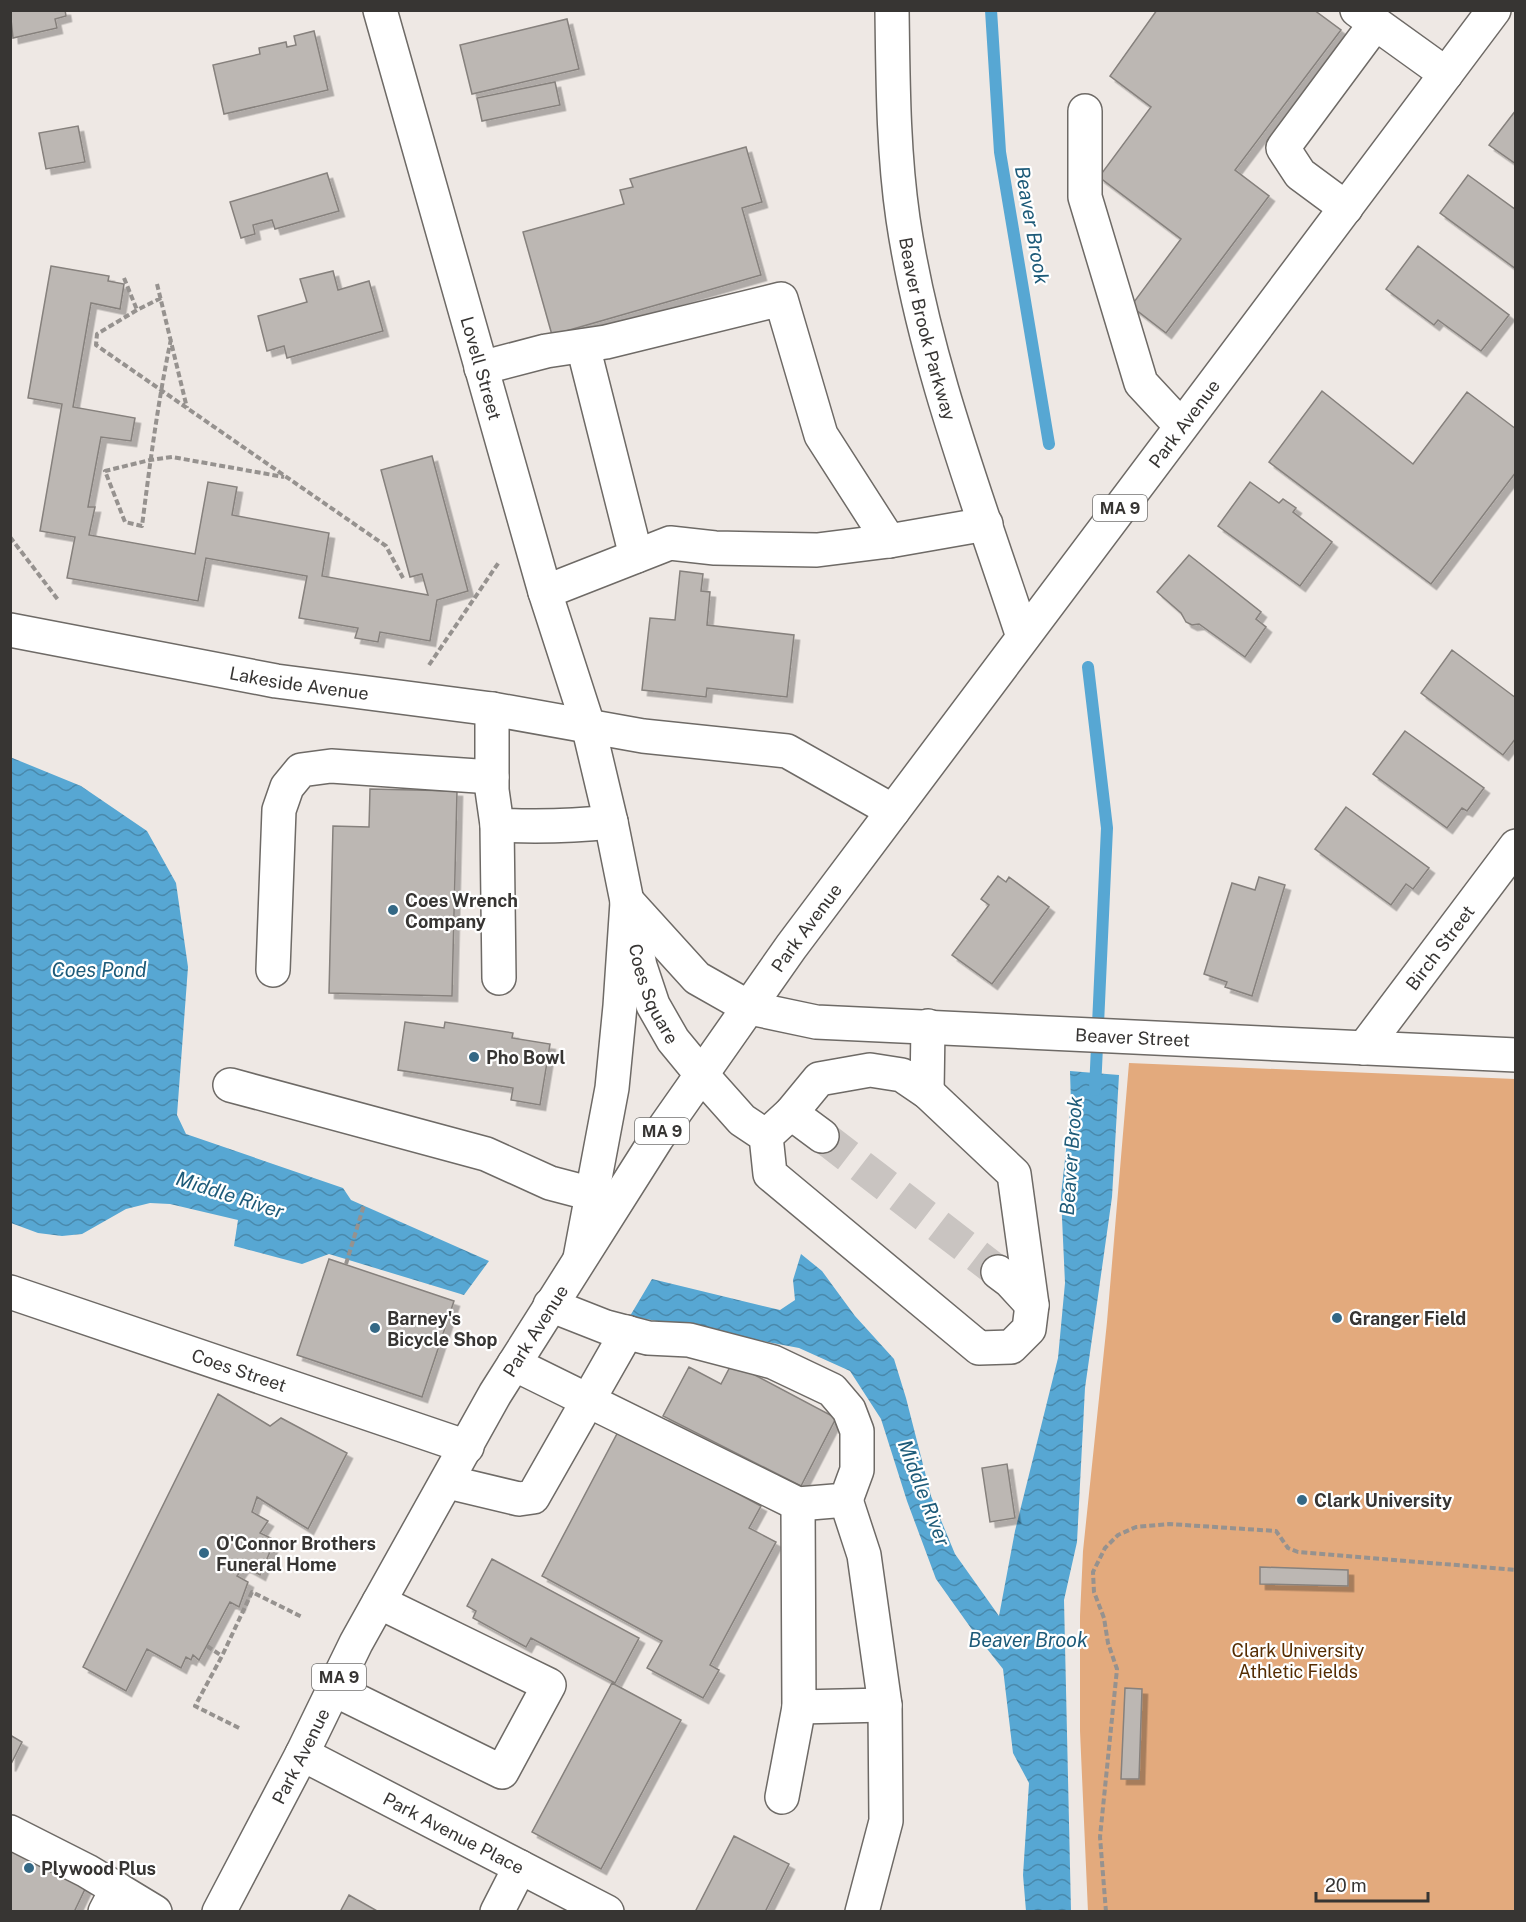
<svg xmlns="http://www.w3.org/2000/svg" width="1526" height="1922" viewBox="0 0 1526 1922" font-family="'Public Sans',sans-serif">
<style>
.park{fill:#e3aa7d}
.water{fill:url(#water-waves)}
.lines{fill:none;stroke-linecap:round;stroke-linejoin:round}
.stream{stroke:#57a7d3;stroke-width:12}
.building{fill:#bcb7b3;stroke:#86817d;stroke-width:1.5;filter:url(#shadow)}
.minor-tunnel{stroke:#c9c4c1;stroke-width:33;stroke-dasharray:33 16;stroke-linecap:butt}
.minor-casing{stroke:#6e6a66;stroke-width:36}
.major-casing{stroke:#6e6a66;stroke-width:36}
.highway-casing{stroke:#6e6a66;stroke-width:36}
.path{stroke:#96928f;stroke-width:4;stroke-dasharray:6 3;stroke-linecap:butt}
.minor{stroke:#fff;stroke-width:33}
.major{stroke:#fff;stroke-width:33}
.highway{stroke:#fff;stroke-width:33}
.poi-dot{fill:#346885;stroke:#fff;stroke-width:2}
.labels{text-anchor:middle;dominant-baseline:central;stroke-width:4.5;stroke-linejoin:round;paint-order:stroke}
.shield{fill:#fff;stroke:#737270;stroke-width:1.5}
.shield-label{font-size:16px;font-weight:bold;fill:#373533}
.street-label{font-size:18px;fill:#373533;stroke:#fff}
.poi-label{font-size:18px;font-weight:bold;fill:#373533;stroke:#fff;text-anchor:start}
.park-label{font-size:18px;fill:#552c02;stroke:#fff}
.water-label{font-size:20px;font-style:italic;fill:#1e5b79;stroke:#fff}
</style>
<defs>
<pattern id="water-waves" width="16" height="10" patternUnits="userSpaceOnUse" patternTransform="scale(1.5)"><rect width="16" height="10" fill="#57a7d3"/><path d="M0 5q4-4 8 0t8 0" fill="none" stroke="#4989ac"/></pattern>
<filter id="shadow"><feDropShadow dx="5.5" dy="5.5" stdDeviation="0" flood-color="#0004"/></filter>
</defs>
<rect width="100%" height="100%" fill="#eee8e4"/>
<!-- park -->
<path class="park" d="M1129 1063 1515 1079V1911L1088 1912 1080 1731V1616L1083 1551 1107 1322Z"/>
<!-- water -->
<path class="water" d="M10 757 81 786 147 831 176 883 188 967 177 1115 186 1134 343 1188 351 1200 489 1261 464 1295 329 1254 302 1264 234 1246 238 1220 170 1204 150 1203 126 1209 82 1234 62 1236 38 1233 11 1223Z
M1070 1071 1119 1075 1112 1197 1085 1388 1077 1542 1064 1600 1071 1911H1026L1023 1875 1029 1783 1013 1753 1003 1669 973 1631 936 1579 907 1501 881 1419 850 1371 799 1348 630 1316 652 1279 780 1310 795 1300 793 1280 801 1254 822 1271 855 1316 894 1359 906 1398 931 1496 955 1554 999 1616 1015 1531 1058 1358 1065 1283 1061 1196 1071 1104Z"/>
<g class="lines">
<!-- stream -->
<path class="stream" d="M991 10 1000 152 1049 444
M1088 667 1107 828 1095 1090"/>
</g>
<!-- building -->
<path class="building" d="M10 10H65L66 16 55 19 57 28 13 38Z
M1157 10H1314L1341 30 1235 170 1269 196 1166 333 1131 306 1181 239 1099 177 1151 107 1110 76Z
M567 19 579 69 472 94 460 45Z
M314 31 328 90 224 114 213 65 260 54 259 48 286 42 287 47 296 45 294 36Z
M555 82 560 105 482 121 477 98Z
M1516 110V164L1489 145Z
M78 126 85 162 46 169 39 133Z
M746 147 762 202 742 208 761 275 552 335 523 232 624 204 620 190 633 187 630 179Z
M327 173 339 211 275 229 272 220 253 225 255 234 241 238 230 202Z
M1468 175 1516 210V269L1440 213Z
M1418 246 1509 315 1481 351 1438 320 1434 325 1386 289Z
M51 266 109 276 108 281 124 284 120 309 91 303 73 407 135 418 131 441 101 437 88 507H95L89 535 195 554 208 482 237 487 232 515 329 533 322 576 428 595 422 574 410 577 381 470 432 456 468 591 437 600 430 641 380 632 378 642 355 638 358 628 299 618 307 576 206 558 198 601 67 578 75 537 40 531 62 404 28 398Z
M333 271 338 290 369 281 383 331 287 358 284 346 267 351 258 316 307 302 300 279Z
M1322 391 1413 464 1467 392 1516 429V472L1431 584 1269 462Z
M1250 482 1279 503 1283 499 1296 508 1293 512 1332 542 1300 586 1218 526Z
M1189 555 1261 612 1256 619 1266 627 1245 657 1199 624 1192 625 1186 622 1181 613 1157 592Z
M680 571 703 574 701 591 710 592 707 625 794 635 787 697 707 688 706 697 642 690 650 618 675 620Z
M1452 650 1516 698V738L1503 755 1421 693Z
M1405 731 1484 788 1467 811 1462 808 1447 828 1373 774Z
M370 789 457 791 452 996 329 993 333 826 369 827Z
M1346 807 1429 868 1413 889 1406 884 1391 905 1315 849Z
M998 876 1006 882 1009 877 1049 907 992 984 952 955 989 905 981 899Z
M1259 877 1285 885 1252 996 1225 987 1227 982 1204 974 1232 883 1255 890Z
M405 1022 444 1028 445 1022 513 1033 512 1038 550 1044 540 1105 511 1100 513 1088 398 1070Z
M329 1259 454 1301 422 1397 297 1355Z
M732 1363 836 1418 801 1486 663 1416 689 1367 721 1384Z
M218 1394 270 1426 281 1418 347 1453 308 1529 257 1497 252 1512 268 1521 260 1533 275 1540 260 1575 244 1566 237 1576 248 1582 239 1607 230 1602 199 1660 193 1655 191 1660 186 1657 181 1668 147 1649 126 1691 83 1667Z
M619 1430 761 1506 749 1528 776 1542 710 1665 719 1670 703 1698 647 1668 662 1641 542 1576Z
M1007 1464 1015 1518 990 1522 982 1468Z
M492 1559 639 1638 615 1683 531 1638 526 1647 473 1618 476 1611 467 1606Z
M1260 1567 1348 1570V1586L1260 1584Z
M612 1683 681 1720 601 1869 532 1832Z
M1125 1688 1142 1689 1139 1779H1121Z
M10 1735 22 1742 10 1766Z
M734 1836 789 1864 765 1912H695Z
M10 1848 86 1887 74 1912H10Z
M349 1895 379 1912H340Z"/>
<g class="lines">
<!-- minor-tunnel -->
<path class="minor-tunnel" d="M822 1136 998 1272"/>
<!-- minor casing -->
<g class="minor-casing">
<g id="minor">
<path id="s1" d="M380 10 545 592 588 725 611 822 640 966 653 1005 673 1040 701 1074 742 1120 766 1136 791 1113 819 1079 870 1070 902 1075 927 1092 1014 1174 1032 1305 1029 1329 1011 1347 979 1348 770 1174 766 1136"/>
<path id="s2" d="M892 10C893 80 893 150 903 219 924 361 978 500 1023 637"/>
<path d="M1357 10 1446 74"/>
<path d="M1085 111V197L1141 383 1181 426"/>
<path d="M1346 208 1300 174 1283 148 1375 24"/>
<path d="M583 346 636 556"/>
<path d="M481 368 546 351 606 342 781 299 821 435 889 541 986 524"/>
<path d="M545 592 670 543 715 548 817 550 889 541"/>
<path id="s3" d="M10 630 276 681 492 709 643 736 787 751 893 811"/>
<path d="M492 709V790L497 825C536 827 573 826 611 822"/>
<path d="M497 825 499 978"/>
<path id="s4" d="M628 902 697 978 750 1008 816 1022 1516 1055"/>
<path d="M273 970 279 810 287 787 301 770 331 766 492 777"/>
<path id="s5" d="M1364 1048 1516 846"/>
<path d="M230 1085 486 1154 550 1183 592 1194"/>
<path d="M927 1092 928 1026"/>
<path d="M791 1113 822 1136"/>
<path d="M998 1272 1010 1281 1032 1305"/>
<path id="s6" d="M10 1292 467 1447"/>
<path d="M514 1364 798 1504 846 1500 857 1470V1431L849 1410 832 1390 773 1362 689 1340 648 1338 606 1327 550 1305"/>
<path d="M448 1482 519 1499 533 1497 627 1332"/>
<path d="M846 1500 864 1555 885 1705 886 1821 862 1912"/>
<path d="M798 1504 799 1707 885 1705"/>
<path d="M333 1689 502 1772 549 1685 379 1602"/>
<path id="s7" d="M302 1754 607 1912"/>
<path d="M782 1797 799 1707"/>
<path d="M10 1832 87 1871 117 1889"/>
<path d="M105 1912 117 1889 155 1912"/>
<path d="M497 1912 520 1867"/>
</g>
</g>
<!-- major casing -->
<g class="major-casing">
<path id="major" d="M580 1258 612 1088 620 1006 627 902"/>
</g>
<!-- highway casing -->
<g class="highway-casing">
<g id="highway">
<path id="s8" d="M219 1912 302 1754 356 1643 495 1394 657 1138 791 947 1494 10"/>
</g>
</g>
<!-- path -->
<path class="path" d="M124 278 137 310
M157 284 187 408
M161 298 137 310 97 334 96 345 386 546 403 578
M171 339C158 401 150 463 142 526L125 522 105 471 150 460 172 457 284 477
M10 537 59 601
M429 665 499 562
M346 1264 364 1205
M207 1646 222 1656
M239 1728 195 1706 222 1656 252 1592 302 1617
M1106 1912 1100 1837 1117 1669 1108 1643 1104 1618 1094 1592 1093 1572 1105 1548 1118 1535 1136 1527 1169 1524 1276 1531 1288 1548 1298 1552 1516 1570"/>
<!-- minor -->
<use href="#minor" class="minor"/>
<!-- major -->
<use href="#major" class="major"/>
<!-- highway -->
<use href="#highway" class="highway"/>
</g>
<!-- markers -->
<g class="poi-dot">
<circle cx="393" cy="910" r="6"/>
<circle cx="474" cy="1057" r="6"/>
<circle cx="1337" cy="1318" r="6"/>
<circle cx="375" cy="1328" r="6"/>
<circle cx="1302" cy="1500" r="6"/>
<circle cx="204" cy="1553" r="6"/>
<circle cx="29" cy="1868" r="6"/>
</g>
<g class="labels">
<!-- shield labels -->
<g class="shield">
<rect x="1093" y="495" width="54" height="26" rx="4.5"/>
<rect x="635" y="1118" width="54" height="26" rx="4.5"/>
<rect x="312" y="1664" width="54" height="26" rx="4.5"/>
</g>
<g class="shield-label">
<text x="1120" y="508">MA 9</text>
<text x="662" y="1131">MA 9</text>
<text x="339" y="1677">MA 9</text>
</g>
<!-- street labels -->
<g class="street-label">
<text stroke="none"><textPath href="#s2" startOffset="322">Beaver Brook Parkway</textPath></text>
<text stroke="none"><textPath href="#s1" startOffset="372">Lovell Street</textPath></text>
<text stroke="none"><textPath href="#s8" startOffset="1778">Park Avenue</textPath></text>
<text stroke="none"><textPath href="#s3" startOffset="294">Lakeside Avenue</textPath></text>
<text stroke="none"><textPath href="#s8" startOffset="1148">Park Avenue</textPath></text>
<text stroke="none"><textPath href="#s5" startOffset="126">Birch Street</textPath></text>
<text stroke="none"><textPath href="#s1" startOffset="1022">Coes Square</textPath></text>
<text stroke="none"><textPath href="#s4" startOffset="548">Beaver Street</textPath></text>
<text stroke="none"><textPath href="#s8" startOffset="662">Park Avenue</textPath></text>
<text stroke="none"><textPath href="#s6" startOffset="242">Coes Street</textPath></text>
<text stroke="none"><textPath href="#s8" startOffset="176">Park Avenue</textPath></text>
<text stroke="none"><textPath href="#s7" startOffset="171">Park Avenue Place</textPath></text>
</g>
<!-- poi labels -->
<g class="poi-label">
<text x="405" y="900">Coes Wrench<tspan x="405" dy="21">Company</tspan></text>
<text x="486" y="1057">Pho Bowl</text>
<text x="387" y="1318">Barney's<tspan x="387" dy="21">Bicycle Shop</tspan></text>
<text x="1349" y="1318">Granger Field</text>
<text x="1314" y="1500">Clark University</text>
<text x="216" y="1543">O'Connor Brothers<tspan x="216" dy="21">Funeral Home</tspan></text>
<text x="41" y="1868">Plywood Plus</text>
</g>
<!-- park labels -->
<g class="park-label">
<text x="1298" y="1650">Clark University<tspan x="1298" dy="21">Athletic Fields</tspan></text>
</g>
<!-- water labels -->
<g class="water-label">
<text transform="translate(1032 225) rotate(80)">Beaver Brook</text>
<text x="99" y="970">Coes Pond</text>
<text transform="translate(1071 1156) rotate(-86)">Beaver Brook</text>
<text transform="translate(230 1195) rotate(18)">Middle River</text>
<text transform="translate(924 1493) rotate(69)">Middle River</text>
<text x="1028" y="1640">Beaver Brook</text>
</g>
</g>
<!-- border -->
<rect width="1526" height="1922" fill="none" stroke="#373533" stroke-width="24"/>
<!-- scale -->
<path d="M1316 1892v9h112v-9" fill="none" stroke="#373533" stroke-width="3"/>
<text x="1325" y="1892" font-size="18" fill="#373533" stroke="#ffffff" stroke-width="4.5" paint-order="stroke">20 m</text>
</svg>
